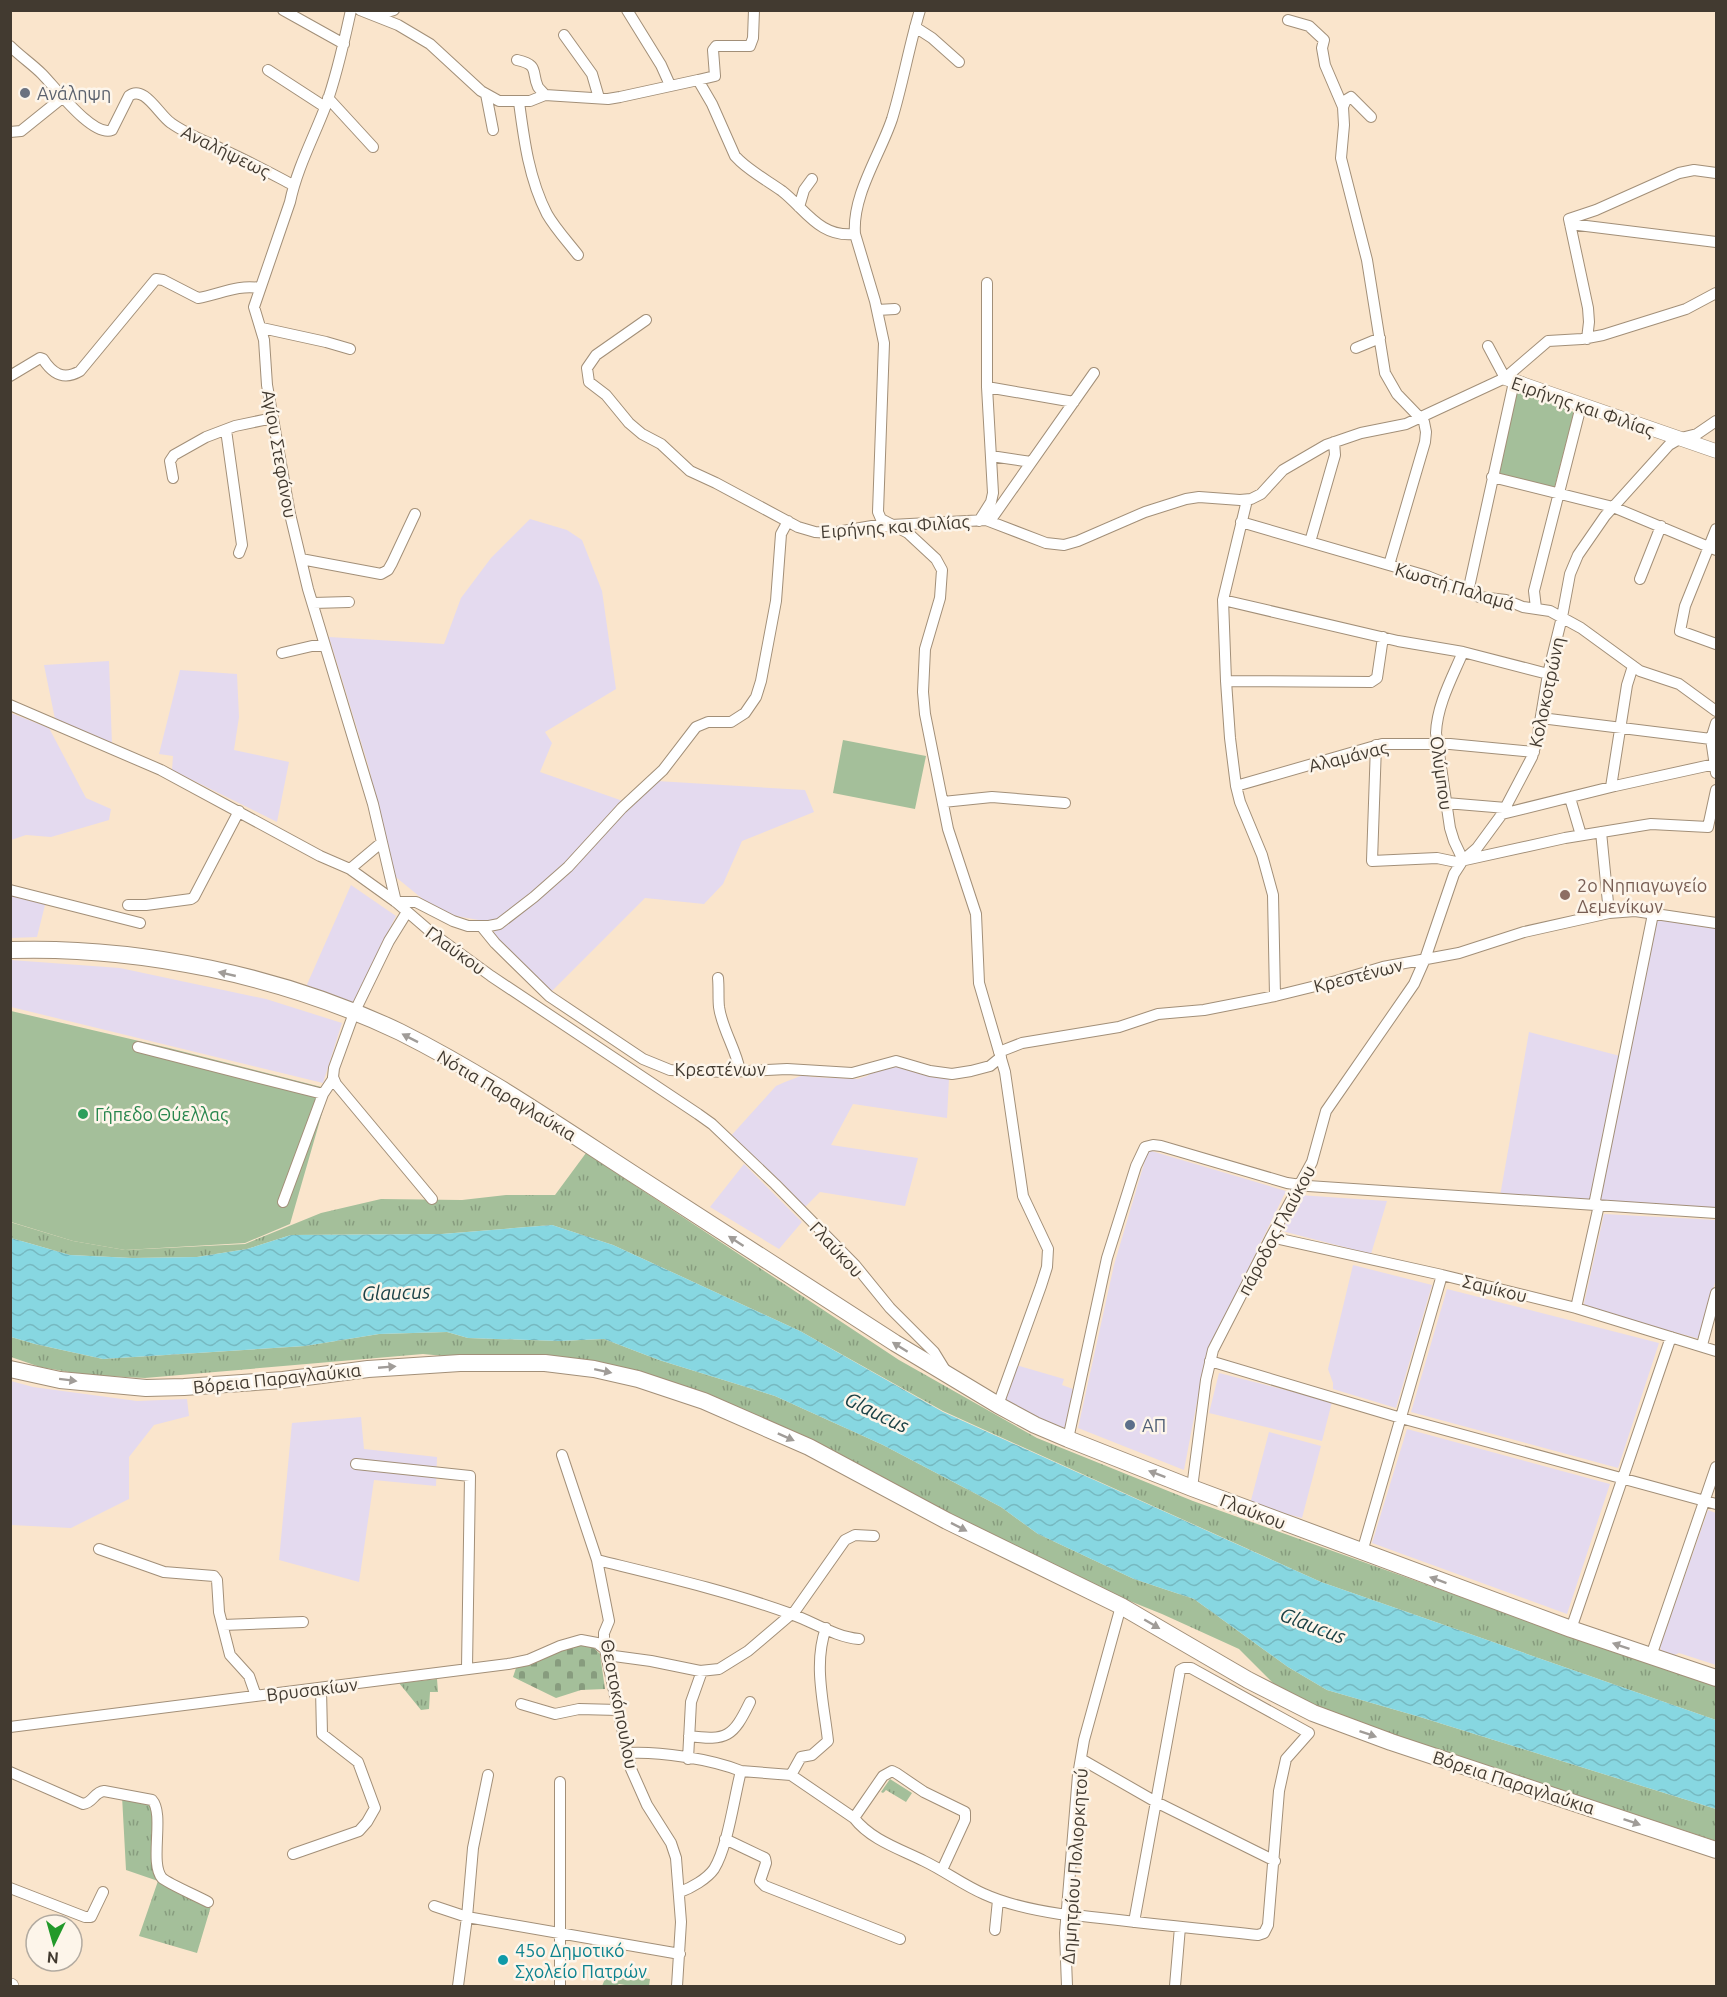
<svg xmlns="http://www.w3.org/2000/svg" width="1727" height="1997" viewBox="0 0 1727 1997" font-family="Ubuntu,sans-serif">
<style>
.industrial{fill:#e4daef}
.grass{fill:url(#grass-tufts)}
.cemetery{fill:url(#cemetery-stones)}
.park{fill:#a4bf9a}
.water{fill:url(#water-waves)}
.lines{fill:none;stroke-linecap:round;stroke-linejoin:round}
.minor-casing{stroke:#a28f78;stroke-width:12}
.tertiary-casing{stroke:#a28f78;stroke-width:15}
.secondary-casing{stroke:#a28f78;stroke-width:16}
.primary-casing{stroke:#a28f78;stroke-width:18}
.minor{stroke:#fff;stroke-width:10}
.tertiary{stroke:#fff;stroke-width:14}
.secondary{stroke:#fff;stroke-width:15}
.primary{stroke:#fff;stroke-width:16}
.oneway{fill:#a09c98}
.worship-dot{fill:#6b7280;stroke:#fdf5ea;stroke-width:2}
.education-dot{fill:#8d6e63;stroke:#fdf5ea;stroke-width:2}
.leisure-dot{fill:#2e9e5b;stroke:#fdf5ea;stroke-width:2}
.service-dot{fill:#5c6f8a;stroke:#fdf5ea;stroke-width:2}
.culture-dot{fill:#0f9aa8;stroke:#fdf5ea;stroke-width:2}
.labels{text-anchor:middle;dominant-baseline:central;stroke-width:5;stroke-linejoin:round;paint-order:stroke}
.worship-label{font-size:18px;fill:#5b616d;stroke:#fdf5ea;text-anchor:start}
.street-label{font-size:18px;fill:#423a30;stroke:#fdf5ea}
.education-label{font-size:18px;fill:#785e54;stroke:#fdf5ea;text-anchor:start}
.leisure-label{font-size:18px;fill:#27864d;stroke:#fdf5ea;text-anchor:start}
.service-label{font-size:18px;fill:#4e5e75;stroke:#fdf5ea;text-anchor:start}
.culture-label{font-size:18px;fill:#0d838f;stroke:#fdf5ea;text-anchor:start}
.water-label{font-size:20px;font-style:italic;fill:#1c4247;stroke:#fdf5ea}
</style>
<defs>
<pattern id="grass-tufts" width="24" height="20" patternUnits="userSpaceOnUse" patternTransform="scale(1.5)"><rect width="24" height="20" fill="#a4bf9a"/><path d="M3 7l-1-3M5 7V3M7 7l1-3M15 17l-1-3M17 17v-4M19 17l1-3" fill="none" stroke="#879c7e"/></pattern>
<pattern id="cemetery-stones" width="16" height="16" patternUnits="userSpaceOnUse" patternTransform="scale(1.5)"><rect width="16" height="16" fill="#a4bf9a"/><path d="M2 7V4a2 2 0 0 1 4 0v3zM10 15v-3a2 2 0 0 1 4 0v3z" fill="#879c7e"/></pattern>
<pattern id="water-waves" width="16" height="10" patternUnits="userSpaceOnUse" patternTransform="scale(1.5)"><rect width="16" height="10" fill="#87d7e1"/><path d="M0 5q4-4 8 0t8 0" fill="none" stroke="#76b9c1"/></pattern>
</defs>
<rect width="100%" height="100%" fill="#fae5cc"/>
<!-- industrial -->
<path class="industrial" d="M530 519 567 530 582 540 602 591 616 689 545 732 552 743 540 772 623 801 565 865 508 914 489 922 446 914 430 905 392 874 369 768 329 637 444 644 461 598 491 558Z
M109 661 112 745 55 719 44 665Z
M180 670 237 674 239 717 234 750 289 762 277 822 172 770 173 756 159 754Z
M11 713 49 728 86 798 111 809 109 820 51 837 26 835 11 840Z
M657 781 805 790 814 812 742 841 723 884 704 904 645 898 550 993 491 934 516 916 620 813Z
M351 885 396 916 351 1006 305 989Z
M10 894 46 901 37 937 11 938Z
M1656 916 1716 925V1209L1597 1203Z
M11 960 120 968 266 999 342 1023 323 1083 11 1007Z
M1529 1032 1620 1056 1591 1202 1500 1196Z
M893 1065 949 1079 947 1118 853 1104 831 1145 918 1158 905 1206 820 1192 803 1209 729 1138 776 1086 785 1082 806 1074 811 1077 858 1079 867 1076 876 1070Z
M1148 1150 1286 1191 1206 1355 1184 1470 1078 1428 1114 1265Z
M744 1164 802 1222 779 1249 710 1207Z
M1299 1195 1387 1201 1371 1254 1282 1231Z
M1604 1214 1716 1220V1279L1700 1339 1583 1308Z
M1353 1265 1432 1285 1396 1408 1333 1389V1383L1328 1369Z
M1447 1289 1659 1343 1618 1468 1411 1412Z
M1016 1365 1064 1379 1062 1385 1073 1389 1063 1436 1001 1407Z
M1219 1373 1332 1402 1322 1441 1209 1413Z
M11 1381 33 1387 137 1401 187 1399 189 1416 154 1425 129 1457V1499L71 1528 11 1525Z
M361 1417 364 1449 437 1457 436 1486 374 1480 359 1582 279 1560 292 1423Z
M1407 1429 1610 1484 1567 1614 1372 1543Z
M1269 1432 1321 1446 1302 1518 1250 1504Z
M1708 1510 1716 1513V1665L1679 1653 1672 1656 1662 1652 1660 1647Z"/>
<!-- grass -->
<path class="grass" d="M586 1153 899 1360 1037 1438 1193 1501 1637 1660 1716 1686V1720L1321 1582 943 1411 800 1331 613 1245 552 1225 442 1234 291 1235 247 1249 197 1257 132 1258 70 1255 11 1238 10 1222 73 1241 125 1250 245 1244 321 1213 381 1199 462 1200 506 1195H555Z
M447 1332 468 1338 559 1341 604 1339 659 1360 775 1396 883 1445 1001 1507 1038 1534 1134 1579 1194 1599 1288 1667 1327 1690 1420 1717 1716 1809V1841L1330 1714 1275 1685 1239 1649 1162 1614 1085 1583 952 1517 835 1453 615 1372 423 1354 145 1378 86 1375 40 1367 11 1357V1337L35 1344 103 1359 305 1346 379 1334Z
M437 1679 438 1692H430L429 1709 421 1710 399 1683Z
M890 1779 912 1793 906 1802 886 1790 883 1793 881 1792Z
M122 1796 152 1801 160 1879 211 1906 197 1953 139 1936 158 1881 126 1870Z
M608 1972 650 1979 649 1986H631L619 1984 616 1986H602Z"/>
<!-- cemetery -->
<path class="cemetery" d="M580 1644 592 1646 600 1654 605 1689 581 1690 556 1698 513 1677 516 1668 533 1664 557 1651Z"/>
<!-- park -->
<path class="park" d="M1516 390 1574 412 1554 489 1497 474Z
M843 740 926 756 915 809 833 793Z
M11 1011 169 1048 329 1089 290 1224 245 1243 125 1250 73 1241 11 1222Z"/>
<!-- water -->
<path class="water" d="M552 1225 613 1245 800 1331 943 1412 1321 1582 1716 1720V1809L1420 1717 1327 1690 1288 1667 1194 1599 1134 1579 1038 1534 1001 1507 883 1445 775 1396 659 1360 604 1339 559 1341 468 1338 447 1332 379 1334 305 1346 103 1359 35 1344 11 1337V1238L70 1255 132 1258 197 1257 247 1249 291 1235 442 1234Z"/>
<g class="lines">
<!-- minor casing -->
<g class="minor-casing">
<path id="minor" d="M283 10 344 44
M351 10C344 42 337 75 326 105 314 137 297 168 290 202L254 307 264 340 267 385 290 514 308 589 373 804 396 902H416L453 921 468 926H489L499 924 534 897 568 867 622 808 663 770 696 727 708 722H731L745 713 756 697 761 681 776 601 781 534 788 521
M360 10 398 25 430 44 481 91 499 101H530L545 95 608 99 620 97 698 80 712 104 735 156 740 161C753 173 768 181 782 191 806 210 820 238 855 234L875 301 884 343 878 512 881 519 908 533 936 559 942 570 940 598 925 649 923 692 925 714 948 829 976 914 979 983 1005 1072 1023 1196 1048 1249 1047 1267 1041 1286 998 1405
M627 10 661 65 670 85
M379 17 381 14 394 10
M1288 20 1309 26 1324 40 1322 48 1325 65 1343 107 1344 125 1341 158 1367 260 1385 373 1397 394 1424 422 1426 432 1425 442 1389 565
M915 27 932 38 959 62
M564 35 592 74 599 98
M10 46C20 56 32 64 42 74 55 87 93 138 112 130L129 96C144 84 159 115 171 123 189 136 211 143 230 153 252 163 272 174 293 185
M517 60C540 65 531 72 538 87 540 90 543 92 545 95
M268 70 325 107
M698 80 715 76 713 50 716 46H750L753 38 754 10
M486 94 493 130
M328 98 373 147
M519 102C524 140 529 179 547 214 555 228 567 241 578 255
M1343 107 1346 100 1351 97 1371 117
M10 132 21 131 62 98
M799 207 804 190 812 179
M1570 224 1716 242
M855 234C852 195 880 155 892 119 903 83 909 46 920 10
M877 310 895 309
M646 320 596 355 587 368 589 382 606 395 629 423 642 434 661 444 690 471 716 483 798 527 815 532 831 533 872 526 986 520 1046 543 1064 545 1078 541 1145 512 1186 499 1199 497 1240 500 1251 499 1261 494 1283 470 1326 445 1361 433 1406 424 1505 378 1548 341 1582 339 1603 335 1686 309 1716 293
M262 328 326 342 350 349
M1587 339 1589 322 1588 308 1569 219 1596 210 1679 173 1694 170 1716 173
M1488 346 1505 378
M1356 348 1380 338
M10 376 40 358 43 359C52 373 63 381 80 371L156 279 163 280 198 298C218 295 238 284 259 288
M987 387 1074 402
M226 430 242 545 239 553
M991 456 1031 462
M1492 477 1613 507 1716 550
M173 478 170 461 174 455 206 437 235 426 273 418
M1247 500 1223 600 1226 681 1230 738 1236 786 1240 802 1262 855 1273 895 1275 996
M979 521 991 502 993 493 987 387V283
M990 521 1094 373
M1241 522 1427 576 1479 597 1506 600 1523 607 1550 611 1581 628 1640 671 1679 684 1716 711
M1716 529 1685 606 1680 631 1716 644
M1310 542 1335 455 1334 442
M301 559 381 574 388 570 392 563 415 514
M1640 579 1661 526
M1468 592 1514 382
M1223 600 1398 641 1463 652 1548 674
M313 603 349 602
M1536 608 1534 591 1581 406
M282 653 312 646H325
M1226 681 1371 682 1377 678 1383 637
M10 705 161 770 320 856 350 869 396 902 432 933 491 976 698 1114 712 1124 775 1184 855 1265 890 1308 934 1352 945 1370
M1541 718 1711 739
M1716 723 1711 739 1716 773
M1376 745 1372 861 1437 858 1456 862 1565 838 1651 824 1708 827 1716 790
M1236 786 1382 744H1450L1534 752
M1611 787 1627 685 1633 666
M1570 798 1581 835
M943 802 992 797 1065 803
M1446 803 1506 808
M1502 814 1615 786 1715 764
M1601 832 1609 913
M1463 860 1454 841 1450 828 1436 733C1437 705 1452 678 1463 652
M350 869 381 843
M10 890 140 923
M128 905H146L191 899 194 897 239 811
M407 912 389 941 354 1013 334 1068 333 1077 336 1084 432 1199
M482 927 495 943 549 996 643 1059 670 1070 727 1072 787 1069 852 1073 896 1061 930 1071 952 1074 971 1071 990 1066 1001 1057
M718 978C719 988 718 998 719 1007 722 1029 736 1049 740 1071
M138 1047 323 1094
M999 1052 1022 1043 1119 1027 1158 1014 1204 1010 1275 996 1336 981 1383 967 1459 953 1524 932 1609 913 1635 911 1716 923
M283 1202 323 1094 333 1079
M1594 1205 1653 914
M1271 1237 1442 1275 1576 1308 1716 1351
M1576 1308 1599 1205
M1702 1345 1716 1293
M1210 1361 1401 1418 1716 1504
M1068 1439 1107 1258 1136 1166 1145 1147 1153 1145 1161 1146 1287 1183 1308 1186 1716 1213
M562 1455 597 1560 609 1621 604 1633V1645L631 1769 647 1805 671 1843 676 1858 681 1922 677 1986
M356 1464 470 1476 467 1668
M1192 1488 1206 1380 1213 1350 1271 1237 1312 1162 1326 1111 1414 984 1425 959 1454 874 1463 860 1477 848 1502 814 1532 757 1537 740 1548 674 1562 617 1570 574 1578 555 1605 516 1669 445 1681 438 1697 434 1716 421
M99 1549 164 1572 214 1576 217 1580 219 1612 230 1655 249 1676 256 1696
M1362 1552 1442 1275
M597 1560C662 1576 728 1591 791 1614 814 1622 835 1637 859 1639
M223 1625 303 1622
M1571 1629 1671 1337
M1651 1656 1716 1467
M521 1704 555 1714 579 1709 618 1710
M10 1727 508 1664 528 1660 560 1646 581 1640 597 1643 614 1656 651 1661 700 1671 719 1669 748 1651 795 1611 845 1540 855 1535 874 1536
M689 1736C727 1741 733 1737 750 1702
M627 1753C658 1751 711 1759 741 1771 734 1798 728 1846 714 1869 707 1879 691 1888 680 1892
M688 1759 691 1702 702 1671
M1081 1759 1156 1802 1275 1861
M741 1771 791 1775 854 1818C871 1840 900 1849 924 1861 945 1871 963 1885 984 1894 1008 1905 1034 1910 1060 1914H1067C1130 1922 1194 1928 1258 1935L1264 1933 1268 1925 1279 1791 1286 1759 1309 1733 1191 1668H1184L1180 1670 1134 1922
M10 1772 83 1804C93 1803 94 1792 104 1791L152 1800C165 1814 149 1863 162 1878 167 1883 199 1897 208 1902
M791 1775 801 1757 812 1755 828 1741C824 1704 813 1664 826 1628
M854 1818 883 1776 892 1771 896 1773 924 1792 965 1812V1820L942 1870
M725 1839 765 1858 766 1863 760 1881 765 1886 900 1939
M293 1854 359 1831 367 1822 375 1808 358 1762 322 1734 321 1689
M10 1888 85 1917H91L103 1892
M434 1906 467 1917 680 1954
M995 1930 998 1900
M458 1986 467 1917 473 1848 488 1775
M560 1986V1782
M1067 1986 1065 1933 1078 1775 1084 1740 1121 1606
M1175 1986 1180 1927"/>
</g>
<!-- tertiary casing -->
<g class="tertiary-casing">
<path id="tertiary" d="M1505 378 1716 451"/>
</g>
<!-- secondary casing -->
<g class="secondary-casing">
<path id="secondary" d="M10 1986H11"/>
</g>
<!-- primary casing -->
<g class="primary-casing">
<path id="primary" d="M10 950C140 946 283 976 400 1032 484 1074 562 1128 641 1179 725 1234 810 1288 895 1343L998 1405 1035 1425 1068 1439 1192 1488 1571 1629 1716 1678
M10 1369 60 1380 146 1388 184 1387 283 1380 368 1369 460 1363H545L594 1369 638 1379 704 1401 809 1447 947 1521 1121 1606 1248 1680 1313 1713 1391 1742 1716 1850"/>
</g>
<!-- minor -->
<use href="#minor" class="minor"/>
<!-- tertiary -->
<use href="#tertiary" class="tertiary"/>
<!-- secondary -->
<use href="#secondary" class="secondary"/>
<!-- primary -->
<use href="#primary" class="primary"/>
</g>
<!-- one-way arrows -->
<defs><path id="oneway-solid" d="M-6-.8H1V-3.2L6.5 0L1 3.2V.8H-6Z" transform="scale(1.5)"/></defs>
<g class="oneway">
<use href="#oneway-solid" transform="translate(227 974) rotate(-167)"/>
<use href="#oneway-solid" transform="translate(410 1038) rotate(-153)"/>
<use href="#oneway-solid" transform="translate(736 1241) rotate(-147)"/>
<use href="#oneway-solid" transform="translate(900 1347) rotate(-148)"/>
<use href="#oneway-solid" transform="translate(387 1367) rotate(-5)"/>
<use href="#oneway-solid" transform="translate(603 1371) rotate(12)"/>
<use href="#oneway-solid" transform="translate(68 1380) rotate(7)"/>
<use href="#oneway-solid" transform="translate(786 1437) rotate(24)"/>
<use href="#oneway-solid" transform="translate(1157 1474) rotate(-159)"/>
<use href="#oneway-solid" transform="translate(959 1527) rotate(27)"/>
<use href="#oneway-solid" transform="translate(1438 1580) rotate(-160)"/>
<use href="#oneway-solid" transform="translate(1152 1624) rotate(30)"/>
<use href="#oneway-solid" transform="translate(1621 1646) rotate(-161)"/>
<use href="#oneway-solid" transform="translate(1368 1734) rotate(19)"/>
<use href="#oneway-solid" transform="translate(1632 1822) rotate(19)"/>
</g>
<!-- markers -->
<circle class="worship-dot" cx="25" cy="93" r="6"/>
<circle class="education-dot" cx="1565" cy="895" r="6"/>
<circle class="leisure-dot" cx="83" cy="1114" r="6"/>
<circle class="service-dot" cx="1130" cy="1425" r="6"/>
<circle class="culture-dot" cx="503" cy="1960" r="6"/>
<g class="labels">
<!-- worship labels -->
<g class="worship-label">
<text x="37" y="93">Ανάληψη</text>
</g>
<!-- street labels -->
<g class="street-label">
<text transform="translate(226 151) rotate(26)">Αναλήψεως</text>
<text transform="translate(1583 406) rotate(19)">Ειρήνης και Φιλίας</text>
<text transform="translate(280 454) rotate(80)">Αγίου Στεφάνου</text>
<text transform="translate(895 526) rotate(-4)">Ειρήνης και Φιλίας</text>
<text transform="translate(1455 586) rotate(17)">Κωστή Παλαμά</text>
<text transform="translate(1546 692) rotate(-78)">Κολοκοτρώνη</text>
<text transform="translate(1348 756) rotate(-14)">Αλαμάνας</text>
<text transform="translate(1442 773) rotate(82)">Ολύμπου</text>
<text transform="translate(456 950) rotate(36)">Γλαύκου</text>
<text transform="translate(1358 975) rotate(-14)">Κρεστένων</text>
<text x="720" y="1069">Κρεστένων</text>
<text transform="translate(507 1095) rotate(31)">Νότια Παραγλαύκια</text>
<text transform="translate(1276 1230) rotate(-62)">πάροδος Γλαύκου</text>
<text transform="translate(837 1249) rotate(47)">Γλαύκου</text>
<text transform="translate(1495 1288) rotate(14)">Σαμίκου</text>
<text transform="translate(277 1378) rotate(-6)">Βόρεια Παραγλαύκια</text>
<text transform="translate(1253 1511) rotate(21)">Γλαύκου</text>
<text transform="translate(312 1689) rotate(-7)">Βρυσακίων</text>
<text transform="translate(620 1704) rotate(79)">Θεοτοκόπουλου</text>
<text transform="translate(1514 1782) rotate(18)">Βόρεια Παραγλαύκια</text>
<text transform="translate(1074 1866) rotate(-86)">Δημητρίου Πολιορκητού</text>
</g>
<!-- education labels -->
<g class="education-label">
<text x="1577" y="885">2ο Νηπιαγωγείο<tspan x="1577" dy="21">Δεμενίκων</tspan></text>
</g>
<!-- leisure labels -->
<g class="leisure-label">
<text x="95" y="1114">Γήπεδο Θύελλας</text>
</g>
<!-- service labels -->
<g class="service-label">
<text x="1142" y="1425">ΑΠ</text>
</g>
<!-- culture labels -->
<g class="culture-label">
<text x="515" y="1950">45ο Δημοτικό<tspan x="515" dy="21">Σχολείο Πατρών</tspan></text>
</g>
<!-- water labels -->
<g class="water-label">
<text transform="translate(396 1292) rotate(-2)">Glaucus</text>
<text transform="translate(877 1412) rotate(26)">Glaucus</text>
<text transform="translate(1313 1625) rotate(21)">Glaucus</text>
</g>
</g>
<!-- border -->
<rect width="1727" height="1997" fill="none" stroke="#423a30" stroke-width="24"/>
<!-- north arrow -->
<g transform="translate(54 1943) rotate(185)"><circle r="28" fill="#fdf5ea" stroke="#b2aaa0" stroke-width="1.5"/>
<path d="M0-4.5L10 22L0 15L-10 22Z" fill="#229929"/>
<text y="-9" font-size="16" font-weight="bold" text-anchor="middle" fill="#423a30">N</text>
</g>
</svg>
